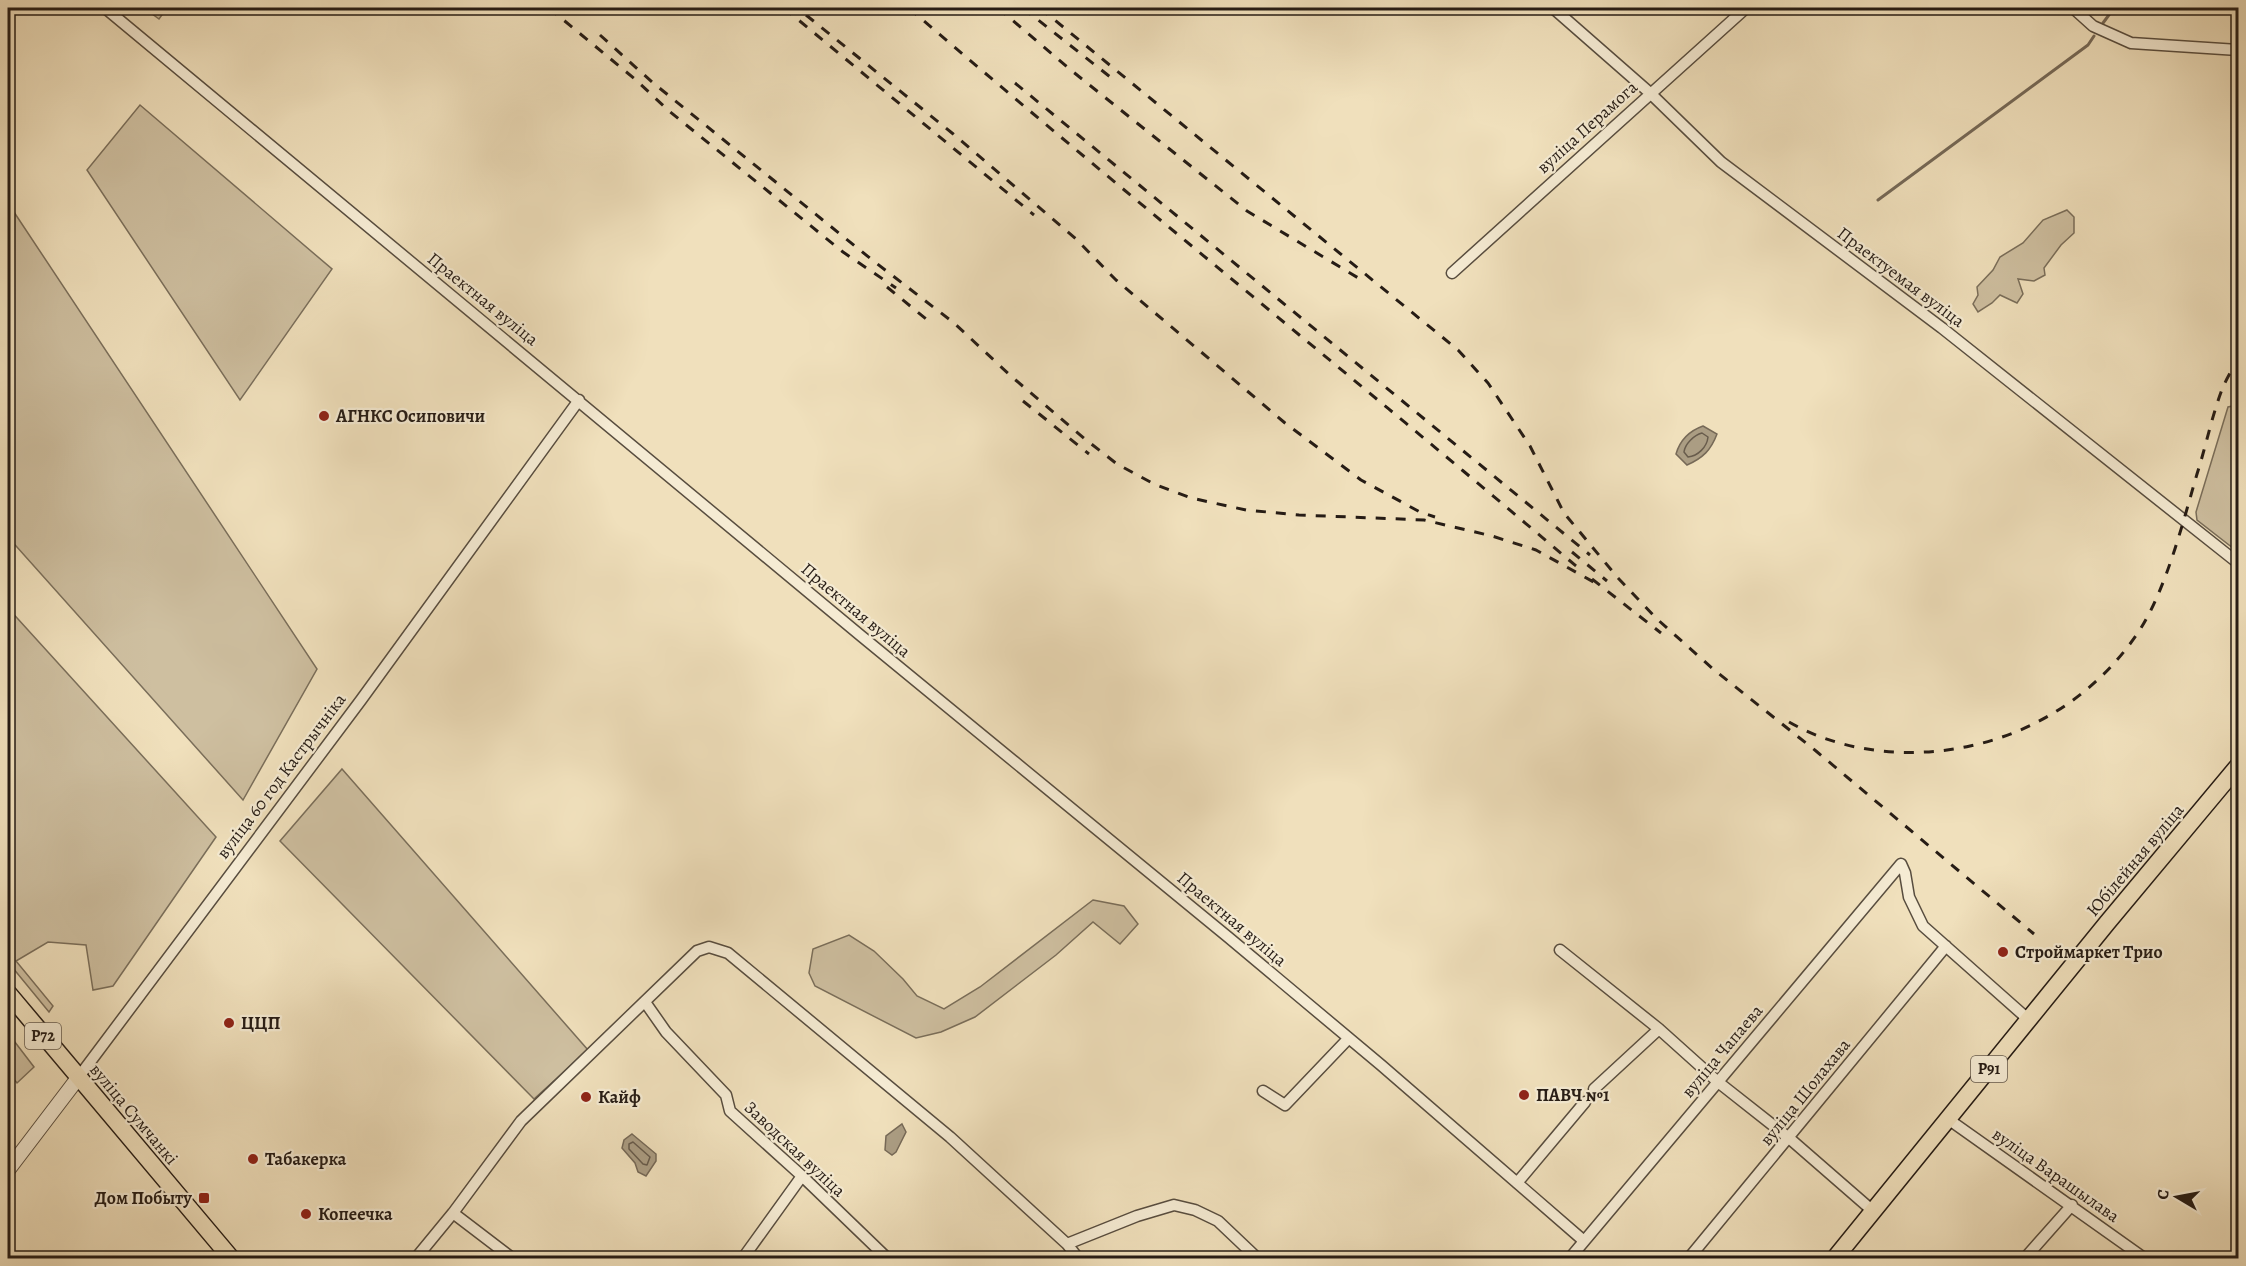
<svg xmlns="http://www.w3.org/2000/svg" width="2246" height="1266" viewBox="0 0 2246 1266" font-family="Alegreya,serif">
<style>
.green{fill:#cebfa0;stroke:#7a6e5a;stroke-width:1.5}
.water{fill:#ab9d83;stroke:#766957;stroke-width:1.5}
.lines{fill:none;stroke-linecap:round;stroke-linejoin:round}
.shore{stroke:#685c4c;stroke-width:1.5}
.stream{stroke:#766957;stroke-width:3}
.minor-casing{stroke:#584d3f;stroke-width:13}
.tertiary-casing{stroke:#584d3f;stroke-width:16}
.primary-casing{stroke:#261c15;stroke-width:19}
.minor{stroke:#f5ebd3;stroke-width:10}
.tertiary{stroke:#f5ebd3;stroke-width:14}
.primary{stroke:#f0e0bc;stroke-width:16}
.rail{stroke:#261c15;stroke-width:3;stroke-dasharray:10 10;stroke-linecap:butt}
.poi-dot{fill:#8f2418;stroke:#f5ebd3;stroke-width:2}
.labels{text-anchor:middle;dominant-baseline:central;stroke-width:4.5;stroke-linejoin:round;paint-order:stroke}
.shield{fill:#f5ebd3;stroke:#645a4e;stroke-width:1.5}
.shield-label{font-size:16px;font-weight:bold;fill:#261c15}
.street-label{font-size:18px;fill:#261c15;stroke:#f5ebd3}
.poi-label{font-size:18px;font-weight:bold;fill:#261c15;stroke:#f5ebd3;text-anchor:start}
</style>
<rect width="100%" height="100%" fill="#f0e0bc"/>
<filter id="stains"><feTurbulence type="fractalNoise" baseFrequency=".00333" numOctaves="4"/><feColorMatrix values="0 0 0 0 .2 0 0 0 0 .09 0 0 0 0 .02 0 0 0 .5 -.17"/></filter>
<radialGradient id="worn" r=".72"><stop offset=".6" stop-color="#630" stop-opacity="0"/><stop offset="1" stop-color="#630" stop-opacity=".3"/></radialGradient>
<!-- green -->
<path class="green" d="M144 8H167L159 19Z
M140 105 332 269 240 400 87 170Z
M8 203 317 669 243 800 8 537Z
M2067 210 2074 217V233L2061 245 2044 268 2045 275 2034 281 2018 279 2023 294 2017 303 2000 295 1992 303 1978 312 1973 304 1978 295 1977 287 1993 270 2000 257 2023 243 2043 220Z
M2238 405V552L2197 520 2196 512 2228 407Z
M8 608 216 837 113 986 93 990 86 945 48 942 16 961 53 1006 49 1012 8 962Z
M342 769 588 1050 534 1099 280 841Z
M1093 900 1124 906 1138 924 1120 944 1093 922 1056 955 975 1017 941 1032 916 1038 815 986 809 973 813 949 849 935 874 951 903 979 917 996 944 1009 980 987Z
M8 1033 34 1067 17 1083 8 1072Z"/>
<!-- water -->
<path class="water" d="M1703 426 1717 434C1711 450 1703 458 1687 465L1676 454C1680 440 1689 431 1703 426Z
M902 1124 906 1132 896 1152 892 1155 885 1150 886 1136Z
M632 1134 656 1154V1161L646 1176 638 1172 635 1163 622 1148 624 1140Z"/>
<g class="lines">
<!-- shore -->
<path class="shore" d="M1702 433 1708 437C1707 447 1698 456 1688 457L1684 452C1685 444 1694 435 1702 433Z
M633 1142 650 1157 647 1165 643 1164 629 1149V1144Z"/>
<!-- stream -->
<path class="stream" d="M2103 23 2114 8
M1878 200 2088 45 2094 36"/>
<!-- minor casing -->
<g class="minor-casing">
<path id="minor" d="M105 8 860 635 1228 937 1381 1065 1584 1241
M1553 8 1650 93 1721 162 1942 328 2238 563
M2073 8 2093 26 2131 43 2238 50
M1452 273 1746 8
M1560 950 1659 1029 1718 1082 1789 1138 1874 1212
M645 1002 666 1032 726 1095 730 1111 802 1176 887 1258
M78 1078 361 700 579 400
M1594 1089 1659 1029
M1263 1091 1285 1105 1348 1039
M1948 1119 2144 1258
M1517 1183 1585 1102
M453 1213 512 1258
M1067 1244 1137 1216 1174 1205 1195 1210 1218 1221 1257 1258
M416 1258 453 1213 521 1121 697 951 709 947 728 953 950 1137 1067 1244 1078 1258
M743 1258 802 1176
M1570 1258 1901 864 1905 873 1909 897 1923 926 2029 1020
M1689 1258 1946 946
M2025 1258 2072 1205"/>
</g>
<!-- tertiary casing -->
<g class="tertiary-casing">
<path id="tertiary" d="M8 1170 78 1078"/>
</g>
<!-- primary casing -->
<g class="primary-casing">
<path id="primary" d="M8 993 231 1258
M1835 1258 2107 923 2238 766"/>
</g>
<!-- minor -->
<use href="#minor" class="minor"/>
<!-- tertiary -->
<use href="#tertiary" class="tertiary"/>
<!-- primary -->
<use href="#primary" class="primary"/>
<!-- rail -->
<path class="rail" d="M549 8 636 80 669 111 843 252 896 288
M784 8 1034 215
M909 8C1128 197 1355 378 1576 566
M998 8 1072 71 1247 211 1365 282
M1023 8 1114 80
M1040 8 1458 350 1488 383 1530 446 1564 513 1618 578 1657 619 1713 669 1816 751 2034 934
M806 15 952 133 1076 239 1116 280 1285 423 1361 480 1420 512 1435 517
M600 35 652 82 871 259 954 323 1012 377 1085 439 1117 464 1154 484 1191 498 1246 510 1299 515 1424 520 1492 536 1536 550 1599 585
M1015 83 1590 555
M887 287 931 323
M1023 401 1089 454
M1572 552 1607 581
M1592 579 1661 633
M1789 722C1843 753 1910 759 1970 746 2040 731 2102 689 2141 628 2167 586 2183 522 2197 474 2206 446 2212 415 2223 387 2227 378 2233 368 2238 359"/>
</g>
<!-- markers -->
<g class="poi-dot">
<circle cx="324" cy="416" r="6"/>
<circle cx="2003" cy="952" r="6"/>
<circle cx="229" cy="1023" r="6"/>
<circle cx="1524" cy="1095" r="6"/>
<circle cx="586" cy="1097" r="6"/>
<circle cx="253" cy="1159" r="6"/>
<rect x="198" y="1192" width="12" height="12" rx="3"/>
<circle cx="306" cy="1214" r="6"/>
</g>
<g class="labels">
<!-- shield labels -->
<g class="shield">
<rect x="25" y="1023" width="36" height="26" rx="4.5"/>
<rect x="1971" y="1056" width="36" height="26" rx="4.5"/>
</g>
<g class="shield-label">
<text x="43" y="1036">Р72</text>
<text x="1989" y="1069">Р91</text>
</g>
<!-- street labels -->
<g class="street-label">
<text transform="translate(1587 127) rotate(-42)">вуліца Перамога</text>
<text transform="translate(1901 277) rotate(37)">Праектуемая вуліца</text>
<text transform="translate(483 299) rotate(39)">Праектная вуліца</text>
<text transform="translate(856 610) rotate(40)">Праектная вуліца</text>
<text transform="translate(281 776) rotate(-53)">вуліца 60 год Кастрычніка</text>
<text transform="translate(2135 860) rotate(-50)">Юбілейная вуліца</text>
<text transform="translate(1232 919) rotate(40)">Праектная вуліца</text>
<text transform="translate(1722 1051) rotate(-50)">вуліца Чапаева</text>
<text transform="translate(1805 1092) rotate(-51)">вуліца Шолахава</text>
<text transform="translate(134 1114) rotate(50)">вуліца Сумчанкі</text>
<text transform="translate(795 1149) rotate(43)">Заводская вуліца</text>
<text transform="translate(2056 1175) rotate(35)">вуліца Варашылава</text>
</g>
<!-- poi labels -->
<g class="poi-label">
<text x="336" y="416">АГНКС Осиповичи</text>
<text x="2015" y="952">Строймаркет Трио</text>
<text x="241" y="1023">ЦЦП</text>
<text x="1536" y="1095">ПАВЧ №1</text>
<text x="598" y="1097">Кайф</text>
<text x="265" y="1159">Табакерка</text>
<text x="192" y="1198" text-anchor="end">Дом Побыту</text>
<text x="318" y="1214">Копеечка</text>
</g>
</g>
<!-- margin -->
<rect width="2246" height="1266" fill="none" stroke="#f0e0bc" stroke-width="30"/>
<rect x="9" y="9" width="2228" height="1248" fill="none" stroke="#261c15" stroke-width="3"/>
<rect x="15" y="15" width="2216" height="1236" fill="none" stroke="#261c15" stroke-width="1.5"/>
<!-- north arrow -->
<g transform="translate(2177 1197) rotate(280)" stroke="#f5ebd3" stroke-width="4.5" paint-order="stroke">
<path d="M0-4.5L10 22L0 15L-10 22Z" fill="#261c15"/>
<text y="-9" font-size="16" font-weight="bold" text-anchor="middle" fill="#261c15">С</text>
</g>
<rect width="100%" height="100%" filter="url(#stains)"/>
<rect width="100%" height="100%" fill="url(#worn)"/>
</svg>
